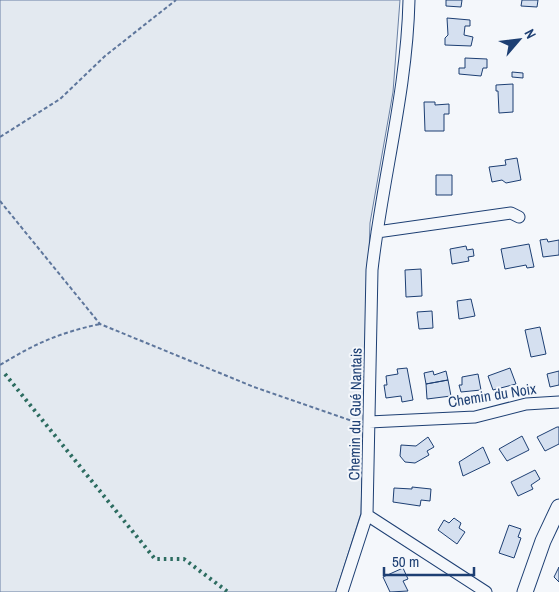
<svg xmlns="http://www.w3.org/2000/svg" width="559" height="592" viewBox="0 0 559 592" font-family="'Archivo Narrow',sans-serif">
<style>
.green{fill:#e3e9f0;stroke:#687fa3}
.building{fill:#d5e0f0;stroke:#1d3f73}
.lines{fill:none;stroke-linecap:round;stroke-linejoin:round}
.street-casing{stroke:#1d3f73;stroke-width:13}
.secondary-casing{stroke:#1d3f73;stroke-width:17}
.path{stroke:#5e769c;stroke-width:2;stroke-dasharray:4 2.5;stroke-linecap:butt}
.street{stroke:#f4f7fb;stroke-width:11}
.secondary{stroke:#f4f7fb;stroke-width:15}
.hedge{stroke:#2c6c60;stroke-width:4;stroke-dasharray:2.5 4;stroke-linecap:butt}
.labels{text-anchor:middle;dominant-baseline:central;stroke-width:4;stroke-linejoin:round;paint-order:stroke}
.street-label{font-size:15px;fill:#1d3f73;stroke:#f4f7fb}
</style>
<rect width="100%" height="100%" fill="#f4f7fb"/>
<!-- green -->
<path class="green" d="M0 0H400L393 92 370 223 361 513 336 592H0Z"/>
<!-- building -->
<path class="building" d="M446 0H462L461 7 446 6Z
M522 0H538L537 7 521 6Z
M447 18 470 20V26H465L464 35 473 37 471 46 445 45V38L448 35Z
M465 58 487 59V68H483L481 76 459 74V68H465Z
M512 72 523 73V78L512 77Z
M513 84V112L499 113 498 91H496V85Z
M424 102H435V105L449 104V114H444V131H425Z
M517 158 521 180 506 183 502 180 492 182 489 167 506 165 505 160Z
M436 175H452V195H436Z
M547 239 548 242 559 240V255L543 257 540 240Z
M529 244 534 267 527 268 526 265 505 269 501 249Z
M466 246 467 250 473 249 474 256 468 257 469 261 452 264 450 249Z
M421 269 422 296 406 297 405 270Z
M471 299 475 316 459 319 457 301Z
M432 311 433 328 419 329 417 312Z
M540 327 546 354 531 357 525 330Z
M407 368 413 400 402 402 401 396 386 398 384 385H387L386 376 398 374 397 369Z
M510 368 516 384 493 390 488 376Z
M433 371 434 375 446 371 448 380 426 384 424 373Z
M559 371V385L550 387 547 374Z
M478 374 481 390 461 392 459 385H462V377Z
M448 380 451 396 427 399 426 384Z
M557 427H559V444L545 451 537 437Z
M522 436 529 450 507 461 499 449Z
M428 437 434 447 427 451 429 455 415 463 405 462 400 456 401 445 416 446Z
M483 447 490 463 463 476 459 462Z
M535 470 540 479 531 485 533 489 518 496 511 482Z
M412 487 431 489 430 501 421 500 420 506 393 502 394 488 412 489Z
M454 518 461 523 459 528 465 532 457 544 438 530 444 520 449 523Z
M509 525 521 529 518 537 521 538 514 558 499 553Z
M559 567V582L554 577Z
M403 568 408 579 403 581 408 591 390 592 383 577Z"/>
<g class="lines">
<!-- street casing -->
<g class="street-casing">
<path id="street" d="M377 232 511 213 519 217
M369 422 475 417 526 404 559 402
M367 515 486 592
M342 592 367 515 372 270C382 180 407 91 409 0"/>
</g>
<!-- secondary casing -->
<g class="secondary-casing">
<path id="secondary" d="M525 592 543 541 559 507"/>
</g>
<!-- path -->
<path class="path" d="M0 137 60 99 105 56 176 0
M0 201 100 324 254 387 358 423
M0 365C36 343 59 333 100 324"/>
<!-- street -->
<use href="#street" class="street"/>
<!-- secondary -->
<use href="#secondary" class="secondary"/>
<!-- hedge -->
<path class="hedge" d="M5 374 155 559H184L228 592"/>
</g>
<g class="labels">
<!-- street labels -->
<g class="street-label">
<text transform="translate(492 395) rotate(-9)">Chemin du Noix</text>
<text transform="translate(355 414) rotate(-89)">Chemin du Gué Nantais</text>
</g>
</g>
<!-- north arrow -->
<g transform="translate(519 40) rotate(62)" stroke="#f4f7fb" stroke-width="4" paint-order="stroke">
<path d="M0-4L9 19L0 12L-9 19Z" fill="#1d3f73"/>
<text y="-8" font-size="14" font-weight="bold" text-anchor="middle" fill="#1d3f73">N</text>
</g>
<!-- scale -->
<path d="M384 567v8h90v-8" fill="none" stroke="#1d3f73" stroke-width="2.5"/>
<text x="392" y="567" font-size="15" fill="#1d3f73" stroke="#f4f7fb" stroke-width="4" paint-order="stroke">50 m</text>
</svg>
